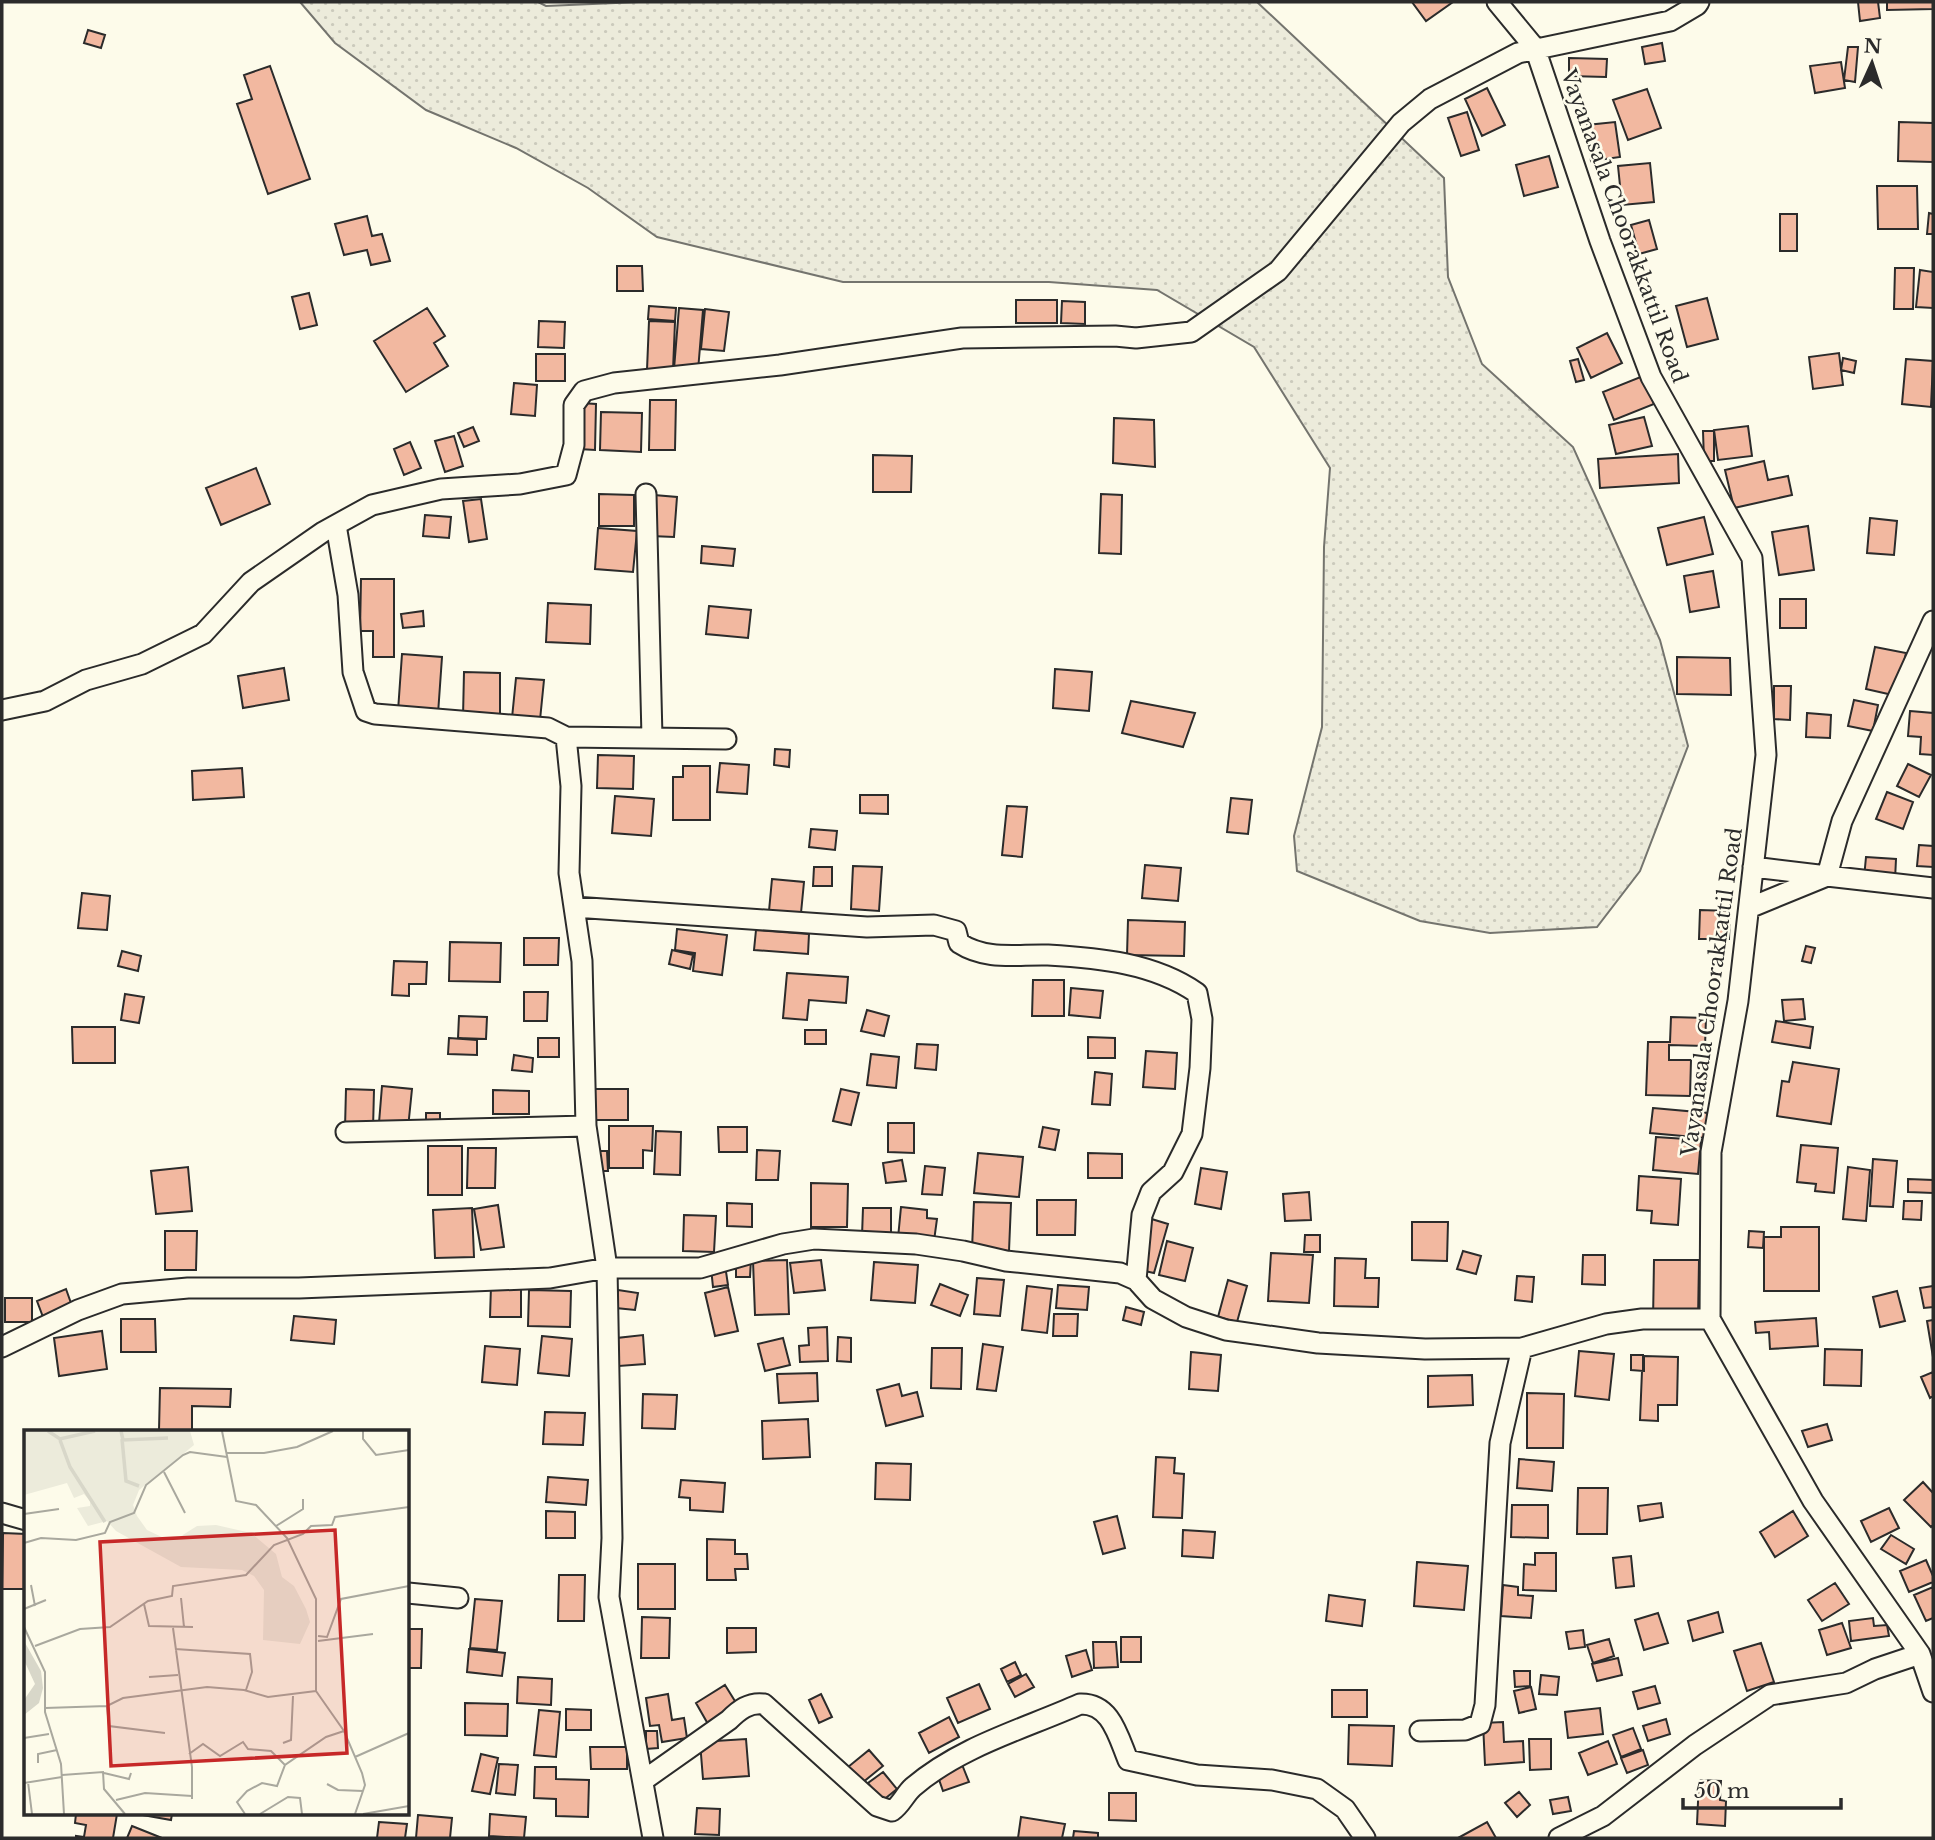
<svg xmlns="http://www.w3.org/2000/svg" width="1935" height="1840" viewBox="0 0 1935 1840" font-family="'Libre Baskerville',serif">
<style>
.grass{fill:url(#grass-dots);stroke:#74746e;stroke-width:2}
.building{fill:#f2b8a0;stroke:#2b2b2b;stroke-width:2}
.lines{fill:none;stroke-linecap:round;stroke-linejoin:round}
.minor-casing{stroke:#2b2b2b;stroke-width:23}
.minor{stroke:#fdfbea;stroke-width:19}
.labels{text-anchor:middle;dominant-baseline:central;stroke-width:5;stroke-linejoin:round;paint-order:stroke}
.street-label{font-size:21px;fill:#2b2b2b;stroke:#fdfbea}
.inset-river{fill:none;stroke:#d8d7c9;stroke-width:3.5}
.inset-road{fill:none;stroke:#a9a89e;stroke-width:2}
.view{fill:#c62828;fill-opacity:0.15;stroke:#c62828;stroke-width:3.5}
.inset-edge{fill:none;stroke:#2b2b2b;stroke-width:3.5}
</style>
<defs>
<pattern id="grass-dots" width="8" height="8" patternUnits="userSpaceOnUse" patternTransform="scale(1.75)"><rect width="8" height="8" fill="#ecebdb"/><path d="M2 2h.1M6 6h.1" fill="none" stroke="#cbcabc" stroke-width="1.8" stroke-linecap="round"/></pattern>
</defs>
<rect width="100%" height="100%" fill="#fdfbea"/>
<!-- grass -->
<path class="grass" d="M300 2H538L546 6 639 2H1257L1444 178 1448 277 1482 364 1573 447 1660 640 1688 746 1640 871 1597 927 1490 933 1420 921 1297 871 1294 836 1322 727 1324 547 1330 468 1254 347 1157 290 1049 282H843L657 237 588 188 516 148 426 110 335 43Z"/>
<!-- building -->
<path class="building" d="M1412 2H1453L1426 21Z
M1858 2H1878L1880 18 1860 21Z
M1887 2H1933V9L1887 10Z
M88 30 105 35 101 48 84 43Z
M1662 43 1665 61 1645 64 1642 47Z
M1848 47H1858L1855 82 1844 80Z
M1569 58 1607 59 1606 77 1569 76Z
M1841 62 1845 88 1815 93 1810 66Z
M270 66 310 179 268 194 237 104 252 99 244 75Z
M1487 88 1505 125 1482 136 1465 99Z
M1647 89 1661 128 1628 140 1613 100Z
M1467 112 1479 150 1461 156 1448 118Z
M1615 122 1620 157 1591 161 1587 125Z
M1899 122 1933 123V162L1898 161Z
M1549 156 1558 187 1524 196 1516 165Z
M1650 163 1654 202 1622 205 1618 166Z
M1877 186H1917L1918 229H1878Z
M1929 213 1933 214V234H1927Z
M1780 214H1797V251H1780Z
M367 216 372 236 382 234 390 261 371 265 367 250 344 255 335 224Z
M1649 220 1657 249 1639 254 1631 225Z
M617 266H642L643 291H617Z
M1895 268H1914L1913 309H1894Z
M1920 270 1933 272V308L1916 307Z
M309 293 317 325 300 329 292 297Z
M1707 298 1718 339 1687 347 1676 306Z
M1016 300H1057V323H1016Z
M1062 301 1085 302V324L1061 323Z
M649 306 676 308 675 321 648 319Z
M427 308 445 336 434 343 448 366 406 392 374 341Z
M679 308 703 310 698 371 674 369Z
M705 309 729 312 724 351 701 349Z
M539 321 565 322 564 348 538 347Z
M649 321 675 322 673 370H647Z
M1607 333 1622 363 1591 378 1577 348Z
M1839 353 1843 385 1813 389 1809 357Z
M536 354H565V381H536Z
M1843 358 1856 361 1854 373 1841 370Z
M1578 359 1584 380 1576 382 1570 361Z
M1906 359 1933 361 1931 407 1902 404Z
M1643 376 1654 404 1614 420 1603 392Z
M514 383 537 385 535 416 511 414Z
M650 400H676L675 450H649Z
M581 403 596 404 595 450 579 449Z
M601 412 642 413 641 452 600 450Z
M1644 417 1652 446 1616 454 1609 425Z
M1114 418 1154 420 1155 467 1113 463Z
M1748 426 1752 456 1718 460 1714 430Z
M473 427 479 441 464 447 458 433Z
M1703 431H1714V461H1704Z
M454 436 463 466 445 472 435 441Z
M410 442 421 468 404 475 394 449Z
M1678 454 1679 483 1600 488 1598 459Z
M873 455 912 456 911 492H873Z
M1764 461 1768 480 1788 476 1792 495 1734 508 1725 470Z
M256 468 270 504 221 525 206 488Z
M599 494 634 495V526H599Z
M1101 494 1122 495 1121 554 1099 553Z
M654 495 677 497 674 537 651 536Z
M481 499 487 539 469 542 463 501Z
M425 515 451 517 449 538 423 536Z
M1704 517 1713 554 1667 565 1658 528Z
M1870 518 1897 521 1894 555 1867 553Z
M1808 526 1814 570 1779 575 1772 532Z
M598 528 637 531 633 572 595 569Z
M702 546 735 549 733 566 701 563Z
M1713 571 1719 607 1690 612 1684 576Z
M361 579H394V657H373V631H360Z
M1780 599H1806V628H1780Z
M548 603 591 605 590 644 546 642Z
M709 606 751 610 748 638 706 634Z
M423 611 424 626 403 628 401 614Z
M1875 647 1906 653 1897 696 1866 689Z
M402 654 442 657 438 714 398 711Z
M1677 657 1730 658 1731 695 1677 694Z
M284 668 289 700 243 708 238 676Z
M1055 669 1092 672 1089 711 1053 708Z
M464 672 500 673V717H463Z
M516 678 544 680 540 720 512 718Z
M1774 686H1791L1790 720 1774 719Z
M1854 700 1878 705 1873 731 1848 726Z
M1131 701 1195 713 1183 747 1122 733Z
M1910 711 1933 713V755L1920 754 1921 737 1908 736Z
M1807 713 1831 715 1830 738 1806 737Z
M775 749 790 750 789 767 774 765Z
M598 755 634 756 633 789 597 788Z
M720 763 749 765 747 794 717 792Z
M1908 764 1931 775 1919 797 1897 786Z
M683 766H710V820H673V777H683Z
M242 768 244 797 193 800 192 771Z
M1887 792 1913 802 1903 829 1876 819Z
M860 795H888V814L860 813Z
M615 796 654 799 651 836 612 833Z
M1231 798 1252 800 1248 834 1227 832Z
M1007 806 1027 807 1022 857 1002 855Z
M811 829 837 831 835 850 809 847Z
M1919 845 1933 846V867L1917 866Z
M1866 857 1896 859 1895 880 1864 878Z
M1145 865 1181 868 1178 901 1142 898Z
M853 866 882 867 879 911 851 909Z
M814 867H832V886H813Z
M772 879 804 882 801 913 769 911Z
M82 893 110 896 107 930 78 928Z
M1700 910 1730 911 1729 939H1699Z
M1128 920 1185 922 1184 956 1127 955Z
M677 929 727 935 722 975 693 971 695 953 675 950Z
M756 930 809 934 808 954 754 950Z
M524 938H559L558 965H524Z
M450 942 501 943 500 982 449 981Z
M1806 946 1815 948 1811 963 1802 961Z
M672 950 693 955 690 969 669 964Z
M122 951 141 956 138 971 118 966Z
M394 961 427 962 426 984H409V996L392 995Z
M787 973 848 977 846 1003 809 1000 807 1020 783 1018Z
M1033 980H1064V1016H1032Z
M1071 988 1103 991 1100 1018 1069 1015Z
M524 992H548L547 1021H524Z
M125 994 144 997 139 1023 121 1020Z
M1803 999 1805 1019 1784 1021 1782 1000Z
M867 1010 889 1016 884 1036 861 1031Z
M459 1016 487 1017 486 1039 458 1038Z
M1671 1017 1706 1018 1705 1046 1669 1045V1060H1691L1690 1096 1646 1095 1648 1042H1670Z
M1776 1021 1813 1027 1810 1048 1772 1042Z
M72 1027H115V1063H73Z
M805 1030H826V1044H805Z
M1088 1037 1115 1038V1058H1088Z
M449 1038 477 1040V1055L448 1054Z
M538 1038H559V1057H538Z
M917 1044 938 1045 936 1070 915 1068Z
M1146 1051 1177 1053 1175 1089 1143 1087Z
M871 1054 899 1057 896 1088 867 1085Z
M514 1055 533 1058 532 1072 512 1070Z
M1793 1062 1839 1069 1831 1124 1777 1116 1782 1081 1789 1082Z
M1095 1072 1112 1074 1110 1105 1092 1104Z
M382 1086 412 1089 407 1138 378 1135Z
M346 1089 374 1090 373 1129 345 1128Z
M589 1089H628V1120H588Z
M841 1089 859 1093 851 1125 833 1121Z
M493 1090 529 1091V1114H493Z
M1653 1108 1708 1113 1705 1138 1650 1133Z
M426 1113H440V1125H426Z
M888 1123H914V1153L888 1152Z
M609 1126H653L652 1151 643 1150V1168H609Z
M718 1127H747V1152H719Z
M1043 1127 1059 1130 1055 1150 1039 1147Z
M656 1131 681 1132 680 1175 654 1174Z
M1656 1137 1701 1140 1698 1174 1653 1170Z
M1801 1145 1838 1148 1834 1193 1815 1191 1816 1184 1797 1182Z
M428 1146H462V1195H428Z
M468 1148H496L495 1188H467Z
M757 1150 780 1151 778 1180H756Z
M594 1151H607L608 1171H595Z
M978 1153 1023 1157 1019 1197 974 1193Z
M1088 1153 1122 1154V1178H1088Z
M1873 1159 1897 1161 1893 1207 1870 1206Z
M902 1160 906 1181 886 1183 883 1163Z
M925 1166 945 1168 942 1195 922 1194Z
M188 1167 192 1211 156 1214 151 1171Z
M1848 1167 1870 1170 1866 1221 1843 1219Z
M1201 1168 1227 1172 1221 1209 1195 1204Z
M1639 1176 1681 1179 1678 1225 1651 1223 1652 1211 1637 1210Z
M1908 1179 1933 1180V1193L1908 1192Z
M811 1183 848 1184 847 1227H811Z
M1309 1192 1311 1220 1285 1221 1283 1194Z
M1037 1200H1076L1075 1235H1037Z
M1904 1201H1922L1921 1220 1903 1219Z
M974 1202 1011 1203 1009 1251 972 1249Z
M727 1203 752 1204V1227L727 1226Z
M498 1205 504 1247 481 1250 474 1209Z
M901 1207 927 1210V1218L937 1219 934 1241 898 1238Z
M472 1208 474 1257 435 1258 433 1210Z
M863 1208H891V1236H862Z
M684 1215 716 1216 714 1252 683 1251Z
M1145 1217 1168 1224 1154 1273 1131 1268Z
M1412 1222H1448L1447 1261 1412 1260Z
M1781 1227H1819V1291H1764V1237H1781Z
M165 1231H197L196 1270H165Z
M1749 1231 1764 1232 1763 1248 1748 1247Z
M1305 1235H1320V1252H1304Z
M1167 1241 1193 1248 1185 1281 1159 1275Z
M1463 1251 1481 1256 1476 1274 1457 1269Z
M1271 1253 1313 1255 1309 1303 1268 1301Z
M1583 1255H1605V1285L1582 1284Z
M1335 1258 1366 1259 1365 1278H1379L1378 1307 1334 1306Z
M736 1259H751L750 1277H736Z
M787 1260 789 1314 755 1315 753 1261Z
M821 1260 825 1290 794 1293 790 1263Z
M1654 1260H1699L1698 1321H1653Z
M874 1262 918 1265 915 1303 871 1300Z
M725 1265 728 1285 713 1287 711 1268Z
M1517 1276 1534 1277 1532 1302 1515 1300Z
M977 1278 1004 1280 1000 1316 974 1314Z
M1228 1280 1247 1286 1237 1322 1218 1317Z
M940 1284 968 1295 960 1316 931 1305Z
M1058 1285 1089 1287 1087 1310 1056 1308Z
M491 1286H521V1317H490Z
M1027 1286 1052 1289 1047 1333 1022 1330Z
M1933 1286V1307L1924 1308 1920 1288Z
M728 1287 738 1331 715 1336 705 1293Z
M66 1289 72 1306 43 1317 37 1301Z
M529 1290 571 1291 570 1327 528 1326Z
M618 1290 638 1293 635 1310 616 1308Z
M1897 1291 1905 1321 1880 1327 1873 1297Z
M5 1298H32V1322H5Z
M1126 1307 1144 1312 1141 1325 1123 1320Z
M1054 1314H1078L1077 1336H1053Z
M294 1316 336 1320 334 1344 291 1340Z
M1816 1318 1818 1346 1770 1349 1769 1332 1756 1333 1755 1322Z
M121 1319H155L156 1352H121Z
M1933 1320V1357L1927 1321Z
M827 1327 828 1361 800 1362 799 1346 809 1345 808 1328Z
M102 1331 107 1369 59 1376 54 1338Z
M643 1335 645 1364 619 1366 617 1338Z
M542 1336 572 1339 569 1376 538 1373Z
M838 1337 851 1338V1362L837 1361Z
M783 1338 790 1365 765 1371 758 1344Z
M983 1344 1003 1347 996 1391 977 1389Z
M485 1346 520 1349 517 1385 482 1382Z
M932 1348H962L961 1389 931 1388Z
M1825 1349 1862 1350 1861 1386 1824 1385Z
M1579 1351 1614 1354 1609 1400 1575 1396Z
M1191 1352 1221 1355 1218 1391 1189 1389Z
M1631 1355H1643V1371L1631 1370Z
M1644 1356 1678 1357 1677 1405H1658V1421L1640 1420 1642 1371H1644Z
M1933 1372V1396L1930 1398 1921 1377Z
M817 1373 818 1401 779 1403 777 1374Z
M1472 1375 1473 1405 1428 1407V1376Z
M899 1384 902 1396 917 1392 923 1416 886 1426 877 1390Z
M160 1388 231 1389 230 1407 192 1406V1431L159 1430Z
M1527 1393 1564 1394 1563 1448H1527Z
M643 1394 677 1395 675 1429 642 1428Z
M545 1412 585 1413 583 1445 543 1444Z
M808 1419 810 1457 763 1459 762 1421Z
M1827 1424 1832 1440 1808 1447 1802 1431Z
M1156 1457 1175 1458 1174 1473 1184 1474 1182 1518 1153 1517Z
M1519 1459 1554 1462 1552 1491 1517 1488Z
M876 1463 911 1464 910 1500 875 1499Z
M548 1477 588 1480 586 1505 546 1502Z
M681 1480 725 1483 723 1512 690 1510V1498L679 1497Z
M1923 1482 1933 1493V1525L1931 1527 1904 1500Z
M1578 1488H1608L1607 1534H1577Z
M1661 1503 1663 1517 1640 1521 1638 1506Z
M1512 1505H1548V1538L1511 1537Z
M1889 1508 1899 1528 1871 1542 1861 1521Z
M546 1511 575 1512V1538H546Z
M1793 1511 1808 1536 1775 1557 1760 1532Z
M1117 1516 1125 1548 1103 1554 1094 1522Z
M1183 1530 1215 1532 1213 1558 1182 1556Z
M3 1533 26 1534V1589H2Z
M1891 1535 1914 1549 1906 1564 1881 1549Z
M707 1539 735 1540V1554H747L748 1569H735L736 1580H707Z
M1535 1553H1556V1591L1523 1590 1524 1564 1535 1565Z
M1631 1556 1634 1586 1616 1588 1613 1558Z
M1926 1560 1933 1576V1582L1909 1592 1900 1571Z
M1417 1562 1468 1566 1464 1610 1414 1606Z
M638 1564H675V1609H638Z
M559 1575H585L584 1621H558Z
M1835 1583 1849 1604 1822 1621 1808 1600Z
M1503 1585 1518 1587V1595L1533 1596 1531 1618 1501 1616Z
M1933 1587V1618L1926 1621 1914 1595Z
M1329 1595 1365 1600 1362 1626 1326 1621Z
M475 1599 502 1601 497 1650 470 1648Z
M1718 1612 1723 1632 1693 1641 1688 1621Z
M1658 1613 1668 1643 1644 1650 1635 1620Z
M642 1617 670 1618 669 1658H641Z
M1873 1618 1874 1626 1887 1625 1889 1636 1851 1641 1849 1621Z
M1842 1623 1851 1648 1827 1655 1819 1630Z
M727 1628H756V1652L727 1653Z
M408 1629H422L421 1668H408Z
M1583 1630 1585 1647 1569 1649 1566 1632Z
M1121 1637H1141V1662H1121Z
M1609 1639 1614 1656 1593 1663 1587 1645Z
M1093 1642H1116L1118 1667 1094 1668Z
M1761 1643 1774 1682 1747 1691 1734 1651Z
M469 1649 505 1653 502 1676 467 1672Z
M1086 1650 1092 1670 1072 1677 1066 1656Z
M1618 1658 1622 1675 1597 1681 1592 1664Z
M1015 1662 1021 1675 1007 1682 1001 1669Z
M1514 1671H1530V1686L1515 1687Z
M1026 1674 1034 1687 1015 1697 1008 1684Z
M1541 1675 1559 1677 1557 1695 1539 1694Z
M518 1677 552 1679 551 1705 517 1703Z
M979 1684 990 1709 958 1723 947 1698Z
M725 1685 738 1706 708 1724 696 1703Z
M1655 1686 1660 1703 1638 1709 1633 1692Z
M1531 1687 1536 1709 1519 1713 1514 1691Z
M1332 1690H1367V1717H1332Z
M668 1694 672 1720 684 1718 687 1738 662 1742 659 1725 650 1726 646 1698Z
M821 1694 832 1717 819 1723 809 1700Z
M465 1703 508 1704 507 1736 465 1735Z
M1600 1708 1603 1734 1568 1738 1565 1712Z
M566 1709 591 1710V1730H566Z
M539 1710 560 1712 556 1757 534 1755Z
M949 1717 959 1737 929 1753 919 1733Z
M1666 1719 1670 1734 1648 1741 1643 1726Z
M1503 1722 1504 1742 1523 1741 1524 1762 1485 1765 1483 1723Z
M1349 1725 1394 1726 1392 1766 1348 1764Z
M1633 1728 1641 1749 1621 1757 1613 1735Z
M646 1731H657L658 1748 646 1749Z
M746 1739 749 1776 703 1779 700 1742Z
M1529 1739H1551V1769L1530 1770Z
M1608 1741 1617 1764 1588 1775 1579 1753Z
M590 1747H627V1769H591Z
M869 1750 883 1766 862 1783 848 1767Z
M1643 1750 1648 1765 1627 1773 1621 1758Z
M481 1754 498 1758 490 1794 472 1791Z
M961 1762 969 1782 943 1791 936 1771Z
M499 1764 518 1765 515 1795 496 1793Z
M535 1767H556V1779L589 1780 588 1817 556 1816V1799L534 1798Z
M883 1772 897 1789 882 1801 868 1783Z
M1699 1780 1721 1781 1720 1800 1726 1801 1725 1826 1697 1824Z
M1519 1792 1530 1805 1517 1817 1505 1803Z
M1109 1793H1136V1821L1109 1820Z
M1568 1797 1571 1811 1553 1814 1550 1800Z
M697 1808 720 1809 719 1835 695 1834Z
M76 1814H117L113 1838H76V1836L84 1837 86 1825 75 1823Z
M137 1814H172L171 1820Z
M490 1814 526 1817 524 1838 489 1836Z
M418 1815 452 1818 450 1838H416Z
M1021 1817 1065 1824 1062 1838H1018Z
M379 1822 407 1824 405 1838H377Z
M1487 1822 1496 1838H1458Z
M132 1826 162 1838H127Z
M1074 1831 1098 1833V1838H1073Z"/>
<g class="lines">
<!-- minor casing -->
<g class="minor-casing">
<path id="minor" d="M1497 2 1535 48 1600 241 1651 377 1752 558 1766 755 1738 1001 1711 1152 1710 1319 1813 1501 1920 1654 1933 1692
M646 494 652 737
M336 525 348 595 353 672 366 711 375 714 548 728 566 737 726 739
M2 710 45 701 86 680 142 664 203 634 251 582 323 532 372 505 441 489 520 484 566 475 574 445V405L584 391 614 383 780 365 962 338 1115 336 1136 338 1191 332 1278 271 1401 123 1430 99 1518 53 1670 21 1697 5 1699 2
M566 737 571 786 569 873 582 961 586 1126 607 1268 612 1538 609 1597 653 1838
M1753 867 1827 876 1842 821 1933 621
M574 907 867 927 934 925 956 931 959 943C987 961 1017 954 1048 955 1099 958 1154 963 1197 993L1202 1019 1200 1068 1192 1134 1173 1172 1151 1192 1142 1215 1136 1280
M1749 908 1827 876 1933 888
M346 1132 586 1126
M2 1347 78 1310 122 1294 188 1288H299L550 1278 607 1268H700L783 1244 814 1239 916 1244 963 1251 1006 1261 1120 1273 1136 1280 1153 1299 1186 1317 1226 1330 1318 1343 1425 1349 1522 1348 1606 1324 1642 1319H1710
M2 1513 26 1520
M408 1593 458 1598
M1420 1731 1465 1730 1480 1724 1485 1705 1500 1443 1522 1348
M644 1780 729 1720C739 1710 749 1702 764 1704L877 1806 892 1811C901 1805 905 1794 913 1787 961 1746 1024 1729 1080 1704 1111 1703 1118 1736 1128 1760L1197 1775 1272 1780 1317 1789 1345 1809 1365 1838
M1559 1838 1603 1816 1695 1745 1770 1695 1846 1683 1875 1669 1920 1654"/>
</g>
<!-- minor -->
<use href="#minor" class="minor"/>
</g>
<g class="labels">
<!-- street labels -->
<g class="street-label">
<text transform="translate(1624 226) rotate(70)">Vayanasala Choorakkattil Road</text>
<text transform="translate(1712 992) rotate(-82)">Vayanasala Choorakkattil Road</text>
</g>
</g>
<!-- overview -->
<g transform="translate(24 1430)">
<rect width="385" height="385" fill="#fdfbea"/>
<path d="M0 1H166L170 15 115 60 109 75 113 86 123 100 142 109 154 108 173 96 192 95 227 103 252 124 258 147 270 156 282 179 286 192 276 214 239 210 240 160 230 146 218 140 157 137 92 101 83 91 64 96 53 78 66 76V71L60 64 50 68 43 53 0 65Z" fill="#ecebdb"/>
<path d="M0 211 17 241 19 258 15 273 0 285V270L11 254 0 230Z" fill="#d8d7c9"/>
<path class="inset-river" d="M24 1 36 9 71 1M97 1 99 10 144 8M98 9 102 51 115 56M36 10 46 37 81 92"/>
<path class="inset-road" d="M198 1 212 71 232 75 263 108 292 169V261L320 301 338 343 341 355 331 384M339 1V9L352 25 385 20M202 23H240L273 17 309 1M140 42 161 83M0 84 35 79M252 96 279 79V69M0 113 17 108 52 110 81 103 86 92 110 83 122 55 159 25 166 22 203 27M7 155 11 176M157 168 160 197M120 174 125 196 169 197M0 179 22 170M0 197 21 242V282L37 334 40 384M149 198 168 337V369M294 206 303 207 317 169 385 156M294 211 349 204M11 216 56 199 86 197 124 171 148 166 149 156 222 145 250 115 279 104 287 96 308 95 311 87 385 77M151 219 226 224 228 242 222 260M125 247 154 245M83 276 85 296 141 303M21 278 83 276 99 268 183 257 220 260 244 267 292 261M0 308 25 304M259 313 267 310 269 266M165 324 179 314 196 326 219 312 224 319 247 321 261 335M331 327 385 303M14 333V324L33 320M80 343 105 349 107 343M38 345 79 342 80 359 101 384M4 352 8 384M0 353 38 347M303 354 314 360 339 361M92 370 121 363 168 366M221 384 213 372 223 361 238 353 253 356 261 335 302 307 320 301M236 384 264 367 276 368 278 384M339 384 385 376"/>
<path class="view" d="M311 100 323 323 87 336 76 112Z"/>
<rect width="385" height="385" class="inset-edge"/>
</g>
<!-- border -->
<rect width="1935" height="1840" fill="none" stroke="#2b2b2b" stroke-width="7"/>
<!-- north arrow -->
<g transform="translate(1872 63) rotate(3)" stroke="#fdfbea" stroke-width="5" paint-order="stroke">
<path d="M0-5L12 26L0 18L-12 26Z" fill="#2b2b2b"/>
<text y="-10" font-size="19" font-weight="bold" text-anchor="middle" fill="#2b2b2b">N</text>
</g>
<!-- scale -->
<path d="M1683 1798v10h158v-10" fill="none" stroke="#2b2b2b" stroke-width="3.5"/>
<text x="1694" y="1798" font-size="21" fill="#2b2b2b" stroke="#fdfbea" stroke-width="5" paint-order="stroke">50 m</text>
</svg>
